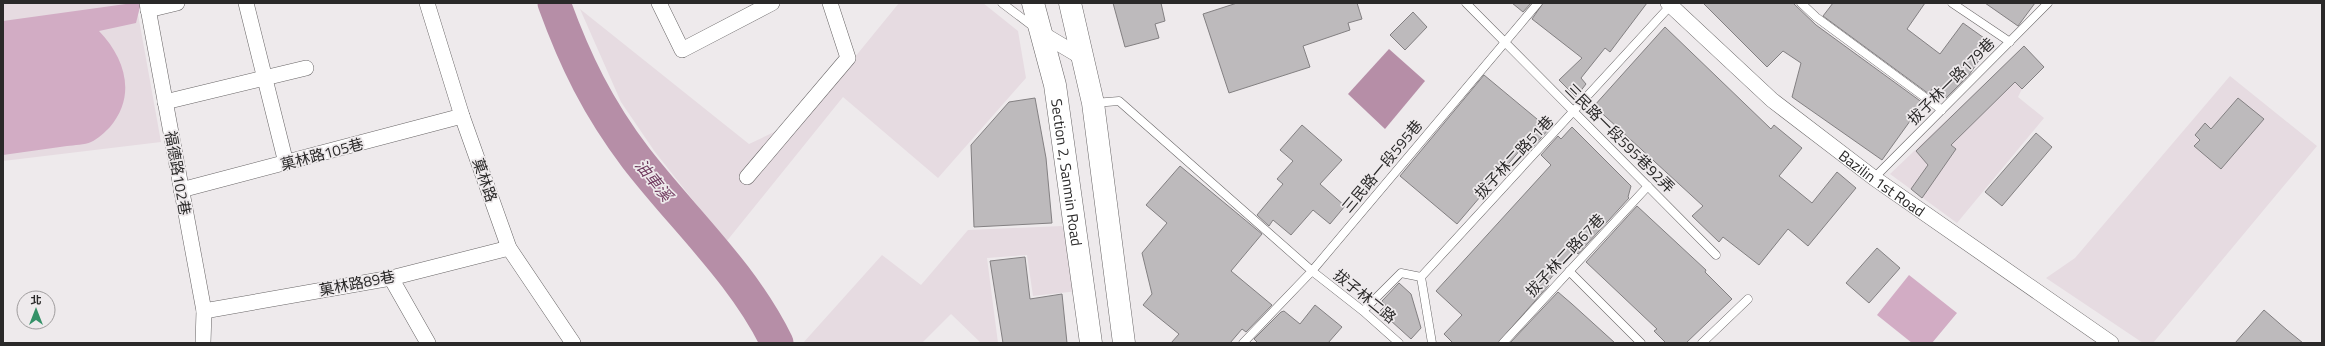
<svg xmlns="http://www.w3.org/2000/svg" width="2325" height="346" viewBox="0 0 2325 346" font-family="'Titillium Web','Noto Sans TC',sans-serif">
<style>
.built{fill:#e6dbe1}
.green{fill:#d2acc4}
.water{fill:#b68ea7}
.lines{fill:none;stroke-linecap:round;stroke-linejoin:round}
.river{stroke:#b68ea7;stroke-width:33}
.building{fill:#bdbabc;stroke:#838082}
.lane-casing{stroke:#686566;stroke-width:9}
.street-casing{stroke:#686566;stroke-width:16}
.primary-casing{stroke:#686566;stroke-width:23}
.lane{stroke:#fff;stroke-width:8}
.street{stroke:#fff;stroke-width:15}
.primary{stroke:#fff;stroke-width:22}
.labels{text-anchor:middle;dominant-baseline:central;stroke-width:3.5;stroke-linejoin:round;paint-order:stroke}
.street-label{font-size:15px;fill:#2a2929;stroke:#eeeaec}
.water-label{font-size:16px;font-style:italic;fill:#713c60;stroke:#eeeaec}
</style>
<rect width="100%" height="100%" fill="#eeeaec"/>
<!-- built -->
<path class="built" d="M3 3H136L161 142 3 161Z
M899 3H983L1018 31 1026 78 938 178 843 97 726 242 655 152 621 102 580 9 749 144 806 117Z
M2024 46 2044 67 2022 89 2018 97 2044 118 1957 223 1890 174Z
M2230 76 2317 146 2153 343H2143L2046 278 2075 258Z
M1062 226 1069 246 1078 291 1033 296 1027 255 987 258 998 343H981L951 314 922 343H803L882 255 921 285 968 230Z"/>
<!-- green -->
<path class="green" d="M133 3H141L136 23 99 31C125 58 137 95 110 127 105 132 98 139 91 142 85 145 74 145 67 146 46 149 24 152 3 155V21Z
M1909 275 1957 313 1932 343H1912L1877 315Z"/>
<!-- water -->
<path class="water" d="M1389 49 1425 81 1385 129 1348 94Z"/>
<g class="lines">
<!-- river -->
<path class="river" d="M554 3C575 61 598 108 636 158 683 219 743 273 777 343"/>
</g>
<!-- building -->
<path class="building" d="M1113 3H1161L1165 21 1155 24 1159 38 1125 47Z
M1237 3H1357L1362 19 1348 23 1350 30 1303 46 1310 67 1229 93 1203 14Z
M1512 3H1531L1523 12Z
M1543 3H1647L1610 52 1605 48 1581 78 1586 84 1576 97 1559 80 1582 58 1532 19Z
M1703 3H1793L1816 25 1923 103 1882 160 1792 97 1801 63 1783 51 1767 67Z
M1833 3H1925L1907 29 1940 54 1963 23 1991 43 1969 75 1946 98 1932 89 1929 94 1823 16Z
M1985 3H2035L2018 26Z
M1413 12 1427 27 1405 50 1390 35Z
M1665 27 1771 129 1774 125 1802 148 1779 176 1812 203 1837 172 1856 188 1808 246 1788 229 1759 265 1723 237 1719 242 1692 216 1703 206 1594 106Z
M2024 46 2044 67 2022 89 2015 82 1951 145 1956 149 1922 198 1911 189 1928 165 1916 151Z
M1484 75 1549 129 1533 147 1527 142 1457 224 1400 176Z
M1035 98 1046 158 1052 223 974 227 971 145 1009 102Z
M2238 98 2264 119 2221 169 2194 146 2200 140 2195 135 2205 123 2211 129Z
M1302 125 1342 160 1320 184 1345 206 1330 224 1313 210 1291 235 1273 220 1269 226 1257 215 1283 184 1277 179 1293 161 1280 150Z
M1572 127 1631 186 1628 197 1629 198 1578 254 1575 251 1554 274 1547 283 1549 285 1498 343H1453L1444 334 1462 315 1436 291 1551 165 1541 155 1558 136 1561 139Z
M2036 133 2052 147 2002 206 1985 192Z
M1180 166 1262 234 1231 271 1272 305 1246 332 1242 329 1230 343H1171L1179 334 1143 305 1152 294 1142 253 1167 223 1146 205Z
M1637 206 1706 270 1705 272 1732 299 1686 343H1666L1654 331 1657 329 1586 262Z
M1877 248 1900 268 1869 303 1846 283Z
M1025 257 1030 299 1062 294 1067 343H1003L990 261Z
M1399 283 1411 294 1421 328 1411 339 1380 311 1386 305 1382 301Z
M1558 292 1572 304 1615 343H1510Z
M1315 305 1342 327 1328 343H1258L1254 339 1281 312 1284 311 1300 324Z
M2264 310 2287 330 2303 343H2235Z"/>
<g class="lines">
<!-- lane casing -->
<g class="lane-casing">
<path id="lane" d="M1002 3 1035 28
M1466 3 1716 255
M1801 3 1816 17 1942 110
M1952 3 2010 42
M1094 103 1119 101 1312 271 1363 311 1399 343
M1874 178 2048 3
M1569 271 1641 343
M1363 311 1401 273 1421 277
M1243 343 1312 271 1538 3
M1432 343 1421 277 1671 5
M1503 343 1648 186
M1702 343 1748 299"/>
</g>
<!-- street casing -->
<g class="street-casing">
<g id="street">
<path d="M147 3 204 311 203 343"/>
<path d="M246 3 286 163"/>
<path d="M427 3 462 116 509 248 573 343"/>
<path d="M659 3 682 50 772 3"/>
<path id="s1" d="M1668 3 1772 100 1874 178 2111 343"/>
<path d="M148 10 177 3"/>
<path d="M1041 33 1083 58"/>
<path d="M165 102 306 68"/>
<path d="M747 177 848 58 830 3"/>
<path d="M181 190 462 116"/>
<path d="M391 278 428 343"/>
<path d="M204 311 391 278 509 248"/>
</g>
</g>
<!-- primary casing -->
<g class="primary-casing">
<g id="primary">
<path id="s2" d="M1033 3 1055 85 1091 343"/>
<path d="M1070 3 1093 103 1124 343"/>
</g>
</g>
<!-- lane -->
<use href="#lane" class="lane"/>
<!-- street -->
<use href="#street" class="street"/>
<!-- primary -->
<use href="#primary" class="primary"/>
</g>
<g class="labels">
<!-- street labels -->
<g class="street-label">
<text transform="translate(1951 81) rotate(-45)">拔子林一路179巷</text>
<text transform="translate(1620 138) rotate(45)">三民路一段595巷92弄</text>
<text transform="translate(322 154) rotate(-15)">菓林路105巷</text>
<text transform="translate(1514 157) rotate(-47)">拔子林二路51巷</text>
<text transform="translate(1382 166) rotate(-50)">三民路一段595巷</text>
<text stroke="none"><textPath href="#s2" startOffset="173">Section 2, Sanmin Road</textPath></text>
<text transform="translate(178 173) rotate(80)">福德路102巷</text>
<text transform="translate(485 180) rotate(71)">菓林路</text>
<text stroke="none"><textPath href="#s1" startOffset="280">Bazilin 1st Road</textPath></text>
<text transform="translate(1565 255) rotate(-47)">拔子林二路67巷</text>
<text transform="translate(357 283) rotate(-11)">菓林路89巷</text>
<text transform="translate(1365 296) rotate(39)">拔子林二路</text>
</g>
<!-- water labels -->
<g class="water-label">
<text transform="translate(654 180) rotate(51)">油車溪</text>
</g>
</g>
<!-- border -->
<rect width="2325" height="346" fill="none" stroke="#2a2929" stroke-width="8"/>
<!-- north arrow -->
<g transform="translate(36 310)"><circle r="19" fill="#eeeaec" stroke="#a09d9e"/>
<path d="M0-3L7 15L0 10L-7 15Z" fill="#359168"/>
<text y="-6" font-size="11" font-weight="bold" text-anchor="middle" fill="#2a2929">北</text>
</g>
</svg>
